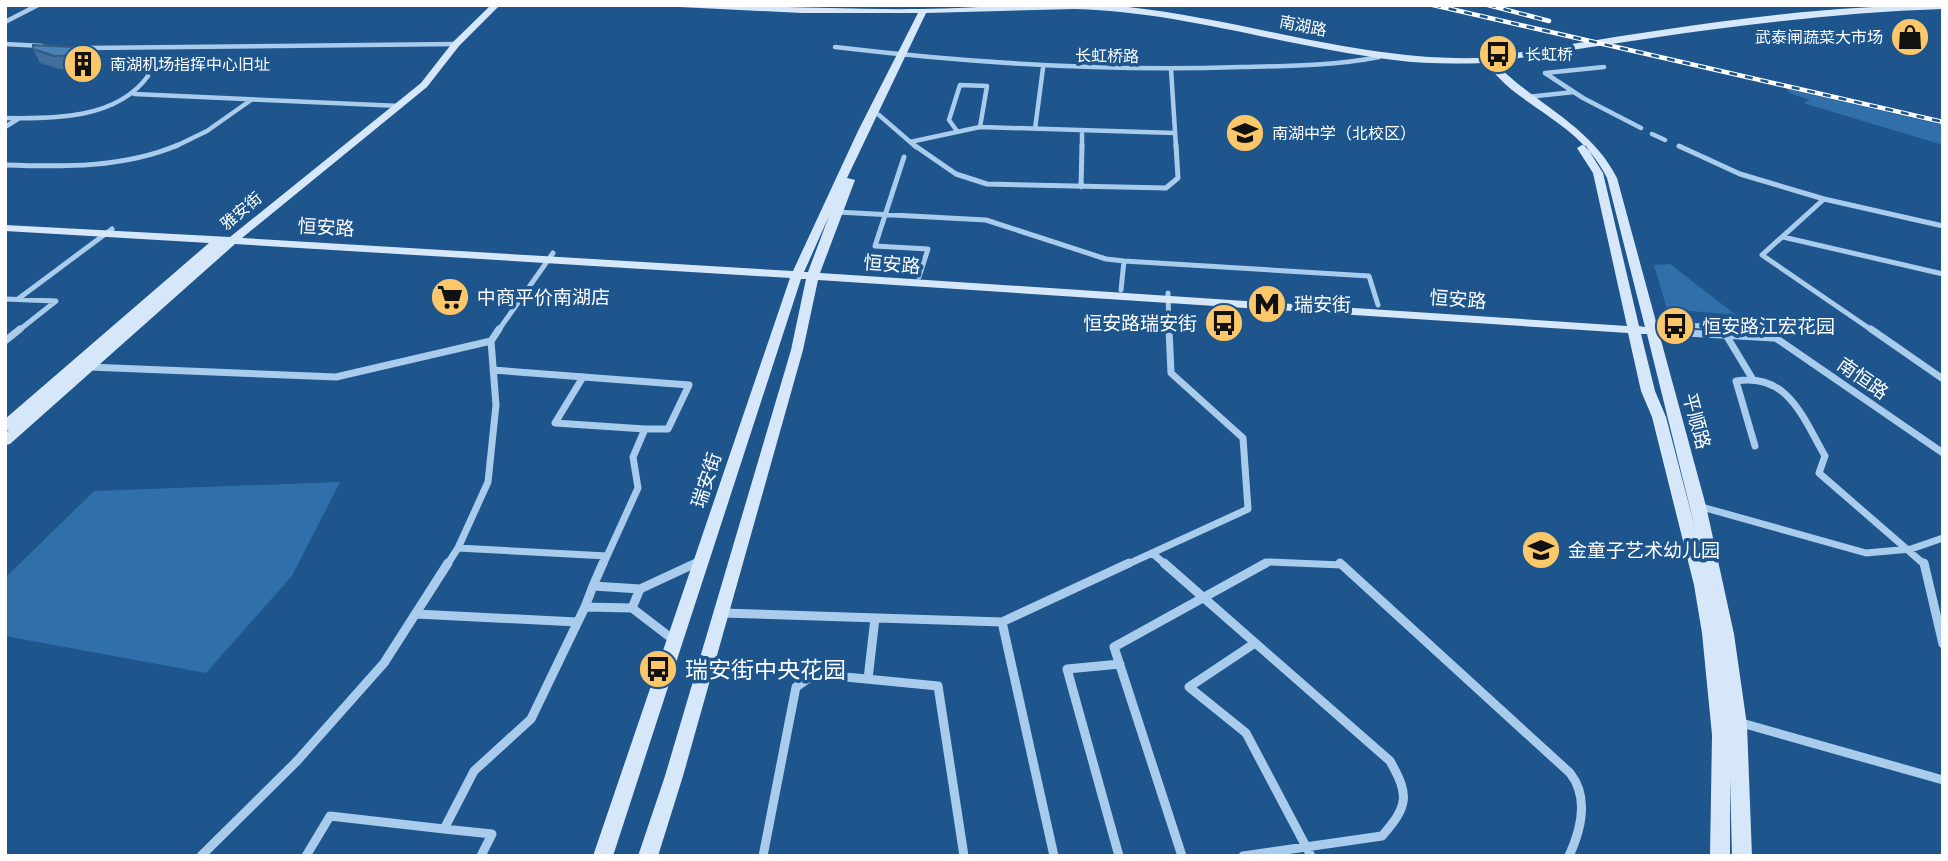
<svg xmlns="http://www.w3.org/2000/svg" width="1948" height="861" viewBox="0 0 1948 861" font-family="'Public Sans','Noto Sans SC',sans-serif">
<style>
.green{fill:#306faa}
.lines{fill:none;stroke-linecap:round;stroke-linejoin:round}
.street-far3{stroke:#a9ccec;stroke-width:4.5}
.street-far2{stroke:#a9ccec;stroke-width:5}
.street-far1{stroke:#a9ccec;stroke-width:7}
.street{stroke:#a9ccec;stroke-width:9}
.secondary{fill:#d6e7f9;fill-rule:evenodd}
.rail-casing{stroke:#fff;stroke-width:4.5}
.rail{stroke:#1d558c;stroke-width:2.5;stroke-dasharray:8;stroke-linecap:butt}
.wall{fill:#406f9d}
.shaded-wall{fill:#345a7f}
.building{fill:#4a81b6;stroke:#345a7f;stroke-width:2}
.labels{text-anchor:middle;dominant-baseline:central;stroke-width:7;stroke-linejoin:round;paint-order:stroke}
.far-street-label{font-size:16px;fill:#fff;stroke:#1d558c}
.far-poi-label{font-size:16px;fill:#fff;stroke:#1d558c;text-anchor:start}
.street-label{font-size:19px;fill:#fff;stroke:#1d558c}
.poi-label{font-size:19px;fill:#fff;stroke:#1d558c;text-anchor:start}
.near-poi-label{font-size:23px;fill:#fff;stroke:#1d558c;text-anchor:start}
</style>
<rect width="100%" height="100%" fill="#1d558c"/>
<!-- green -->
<path class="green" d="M1787 89 1943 125V145L1803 103 1810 100 1789 93Z
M1670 264 1736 315 1667 309 1654 265Z
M340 482 292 576 206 673 5 636V578L94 491Z"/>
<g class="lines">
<!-- street-far3 -->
<path class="street-far3" d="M5 22 38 5
M5 44 42 46
M835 47C970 63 1105 72 1241 67 1287 66 1334 66 1379 57
M86 48 456 44
M1604 67 1545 73 1583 98 1641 128
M1171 69 1176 147
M134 94 400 106
M1527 97 1574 92
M879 115 916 147
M5 118C54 119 117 119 148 76L147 71 125 64
M5 127 18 119
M1035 129 1043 68
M957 131 949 120 960 85 987 86 980 127
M1652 134 1665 140
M910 142 980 127 1175 133
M174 147 207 131 251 100
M1082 147V130"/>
<!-- street-far2 -->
<path class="street-far2" d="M914 145 956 174 987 184 1166 188 1178 178 1176 145
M1679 146 1740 174 1824 199
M904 157 875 246 928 249 919 277
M5 165C63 167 124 168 178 145
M1081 187 1082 145
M837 212 986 220 1106 259 1124 261 1121 290
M1783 237 1943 274
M1124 261 1369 276 1378 305
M1168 293 1169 331
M5 299 56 301 18 331
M18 299 112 229
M1649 322 1766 331
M498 331 553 253
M1873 331 1762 255 1824 199 1943 226"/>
<!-- street-far1 -->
<path class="street-far1" d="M1755 329 1764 330 1943 453
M1871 329 1943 379
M1652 331 1773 338
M1726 335 1752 378
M5 341 20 329
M89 367 336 377 491 341
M493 370 689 385 668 429H645L633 457 638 488 603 565
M583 377 555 423 645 429
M1755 446 1736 381C1788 372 1803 418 1825 456L1819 473 1925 565
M1698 506 1866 553 1911 549 1943 538
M458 548 607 556
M1152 553 1166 565
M447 565 458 548 488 482 496 405 491 341 499 329
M692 565 701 561
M1126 565 1248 509 1243 438 1171 373 1169 329
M1263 565 1269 562 1342 565"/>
<!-- street -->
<path class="street" d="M1164 563 1390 761C1410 796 1408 806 1382 836L1243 856
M1340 563 1570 773C1589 797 1581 830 1569 856
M1924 563 1943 644
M593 586 603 563
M632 608 585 607 593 586 640 589
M722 613 1002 622 1129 563
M416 614 577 622
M1002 622 1054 856
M675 641 632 608 640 589 696 563
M1255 643 1189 687 1246 733 1311 856
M868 679 875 618
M1738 722 1943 780
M444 829 492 834 481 856
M201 856 297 761 384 663 448 563
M306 856 330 816 444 829 474 771 531 719 585 607
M763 856 796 687 815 674 938 686 964 856
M1119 856 1067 669 1120 664
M1182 856 1114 647 1266 563"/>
<!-- secondary -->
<path class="secondary" d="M491 5H500L459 46 427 87 242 238 793 271 858 131 918 13H802L680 7 676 5C758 5 839 10 921 9 989 8 1060 0 1128 7 1248 20 1358 61 1480 58V54L1483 53 1489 57C1639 34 1790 5 1943 5V9C1791 14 1643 39 1494 62 1533 103 1591 125 1617 178L1706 506 1734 634 1747 725 1752 856H1732L1730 779V856H1710L1712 735 1702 633 1694 585 1652 417 1641 391 1628 333 818 280 803 350 683 776 658 856H638L665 776 791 350 806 279H801L613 856H593L790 278 235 244 10 444 5 445V433L9 430 5 431V419L209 243 5 231V225L230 237 421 83 453 42ZM1075 9C1184 12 1286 47 1394 60 1424 64 1454 64 1485 63 1494 72 1502 82 1512 90 1547 117 1587 136 1607 178L1645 327 1639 326 1603 173 1586 146 1582 145 1577 148 1593 173 1627 326 820 273 855 180 847 178 926 13ZM829 216 808 272H804ZM1641 334H1647L1695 528 1666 417 1655 391Z"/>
<!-- rail casing -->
<g class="rail-casing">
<path id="rail" d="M1433 5 1943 122
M1488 5 1549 21"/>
</g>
<!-- rail -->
<use href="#rail" class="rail"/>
</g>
<!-- wall -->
<path class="wall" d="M93 48 99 61V69H60L40 63 33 49Z"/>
<!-- shaded-wall -->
<path class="shaded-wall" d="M93 48 99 61V69L93 55Z"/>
<!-- building -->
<path class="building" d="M33 45 93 48V55L54 56 33 49Z"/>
<!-- icons -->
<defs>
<g id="shop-disc" transform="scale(2.0125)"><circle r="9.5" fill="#fcc768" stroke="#1d558c"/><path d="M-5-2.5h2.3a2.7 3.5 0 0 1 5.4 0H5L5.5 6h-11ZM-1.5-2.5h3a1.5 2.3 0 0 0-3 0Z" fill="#111"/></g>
<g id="bus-disc" transform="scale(2.0125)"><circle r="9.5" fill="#fcc768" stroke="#1d558c"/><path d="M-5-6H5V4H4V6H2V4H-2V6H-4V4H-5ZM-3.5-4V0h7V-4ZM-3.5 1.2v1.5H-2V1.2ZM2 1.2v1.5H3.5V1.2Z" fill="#111"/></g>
<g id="building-disc" transform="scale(2.0125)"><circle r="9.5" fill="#fcc768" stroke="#1d558c"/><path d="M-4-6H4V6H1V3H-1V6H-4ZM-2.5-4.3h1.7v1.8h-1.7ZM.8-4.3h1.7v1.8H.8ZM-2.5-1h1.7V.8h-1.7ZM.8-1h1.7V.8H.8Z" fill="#111"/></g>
<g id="school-disc" transform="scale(2.0125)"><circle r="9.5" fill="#fcc768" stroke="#1d558c"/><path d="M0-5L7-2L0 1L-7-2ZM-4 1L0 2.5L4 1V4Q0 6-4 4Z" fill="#111"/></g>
<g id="supermarket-disc" transform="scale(2.0125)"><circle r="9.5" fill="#fcc768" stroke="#1d558c"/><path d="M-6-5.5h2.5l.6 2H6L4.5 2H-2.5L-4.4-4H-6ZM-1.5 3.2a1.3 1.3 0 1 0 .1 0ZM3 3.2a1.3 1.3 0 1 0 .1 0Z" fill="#111"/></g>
<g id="metro-disc" transform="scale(2.0125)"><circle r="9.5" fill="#fcc768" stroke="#1d558c"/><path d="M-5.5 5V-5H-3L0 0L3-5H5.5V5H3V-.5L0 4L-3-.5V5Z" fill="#111"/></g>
</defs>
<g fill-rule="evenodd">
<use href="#shop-disc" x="1910" y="37"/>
<use href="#bus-disc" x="1498" y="54"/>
<use href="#building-disc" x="83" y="64"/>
<use href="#school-disc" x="1245" y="133"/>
<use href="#supermarket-disc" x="450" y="297"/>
<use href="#metro-disc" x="1267" y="304"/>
<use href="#bus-disc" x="1224" y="323"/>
<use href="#bus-disc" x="1675" y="326"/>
<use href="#school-disc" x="1541" y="550"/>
<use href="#bus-disc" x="658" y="669"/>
</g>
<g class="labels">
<!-- far-street labels -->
<g class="far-street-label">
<text transform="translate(1303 26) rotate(11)">南湖路</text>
<text transform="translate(1107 56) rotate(1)">长虹桥路</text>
<text transform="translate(241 211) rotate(-40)">雅安街</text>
</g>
<!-- far-poi labels -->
<g class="far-poi-label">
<text x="1883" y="37" text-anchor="end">武泰闸蔬菜大市场</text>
<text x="1525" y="54">长虹桥</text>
<text x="110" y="64">南湖机场指挥中心旧址</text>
<text x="1272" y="133">南湖中学（北校区）</text>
</g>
<!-- street labels -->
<g class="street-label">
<text transform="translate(326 227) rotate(3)">恒安路</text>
<text transform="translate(892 264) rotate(4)">恒安路</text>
<text transform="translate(1458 299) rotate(4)">恒安路</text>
<text transform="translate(1863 378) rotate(35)">南恒路</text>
<text transform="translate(1697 421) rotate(75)">平顺路</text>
<text transform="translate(706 480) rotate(-72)">瑞安街</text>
</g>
<!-- poi labels -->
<g class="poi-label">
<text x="477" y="297">中商平价南湖店</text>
<text x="1294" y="304">瑞安街</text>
<text x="1197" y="323" text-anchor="end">恒安路瑞安街</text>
<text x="1702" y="326">恒安路江宏花园</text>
<text x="1568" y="550">金童子艺术幼儿园</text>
</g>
<!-- near-poi labels -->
<g class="near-poi-label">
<text x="685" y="669">瑞安街中央花园</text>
</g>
</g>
<!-- border -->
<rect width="1948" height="861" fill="none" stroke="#ffffff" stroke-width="14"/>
</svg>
